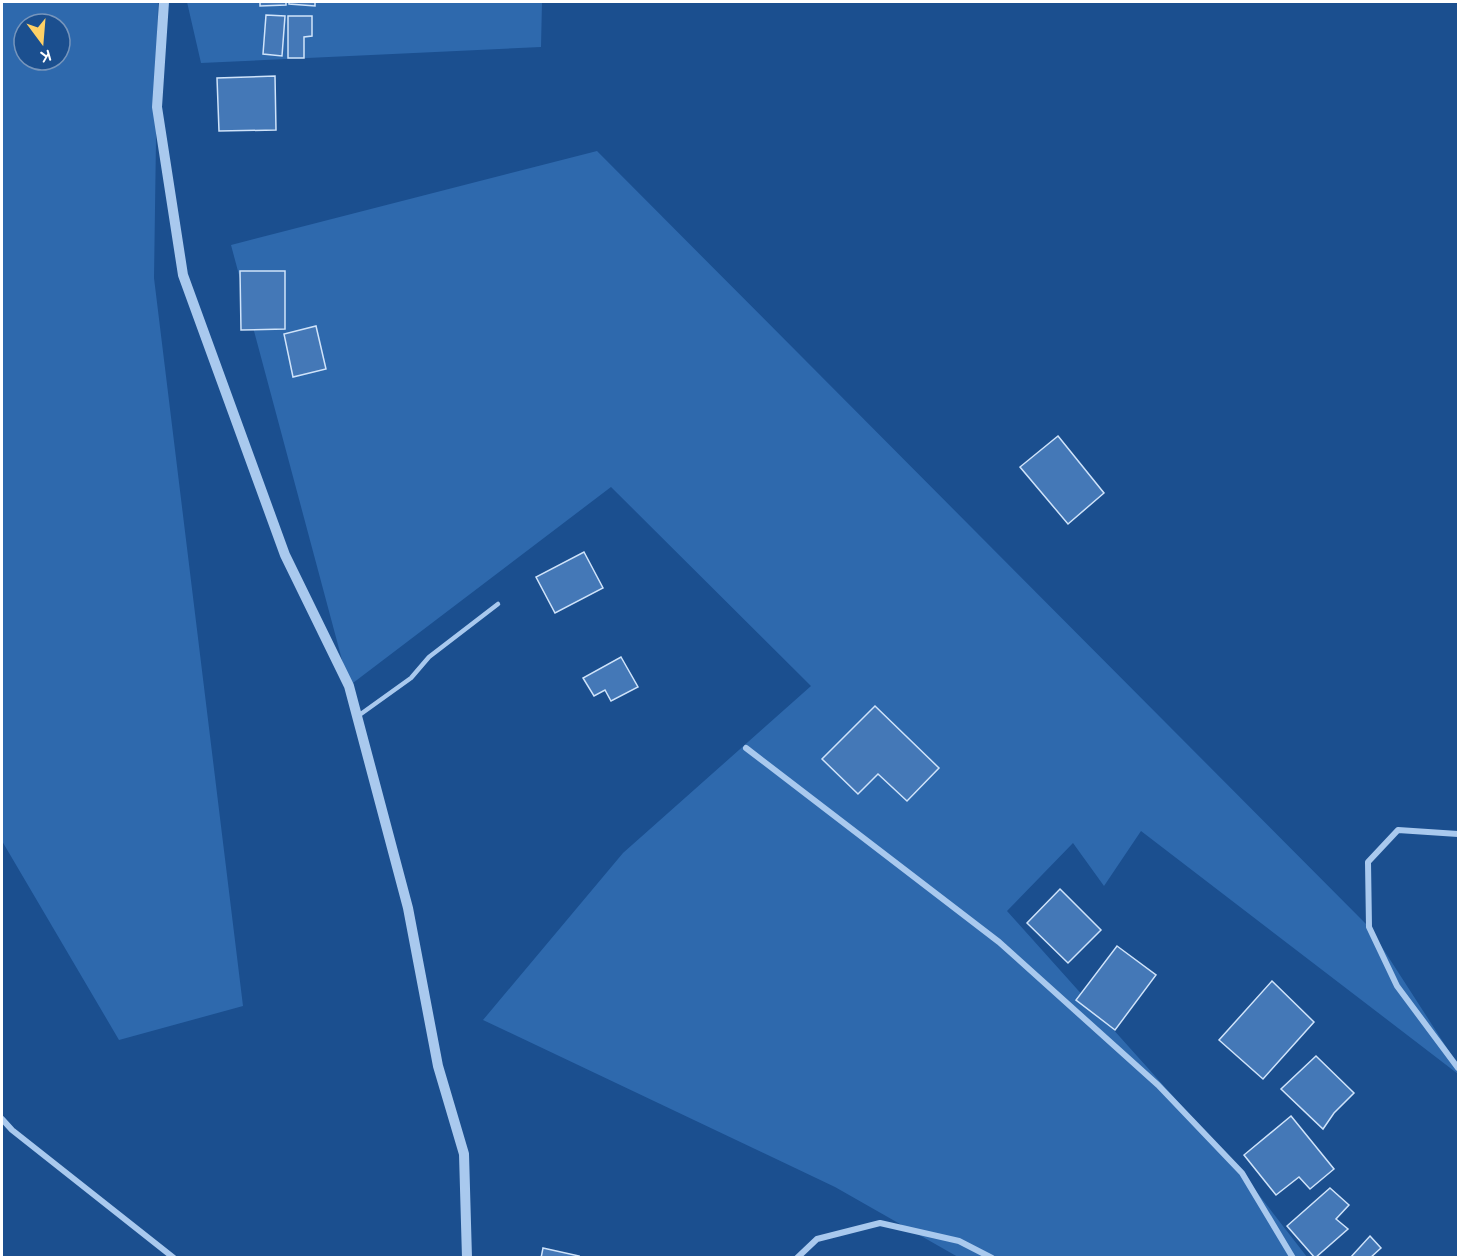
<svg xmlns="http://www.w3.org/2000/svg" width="1460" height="1259" viewBox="0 0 1460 1259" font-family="Quicksand,sans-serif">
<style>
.green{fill:#2e69ad;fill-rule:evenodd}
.building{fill:#4478b7;stroke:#cfe3fa;stroke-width:1.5}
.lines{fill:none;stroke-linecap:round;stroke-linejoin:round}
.service{stroke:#a9c9ee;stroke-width:4.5}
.minor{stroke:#a9c9ee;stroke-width:6}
.tertiary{stroke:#a9c9ee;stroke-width:10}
</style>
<rect width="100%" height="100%" fill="#1b4f8f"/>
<!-- green -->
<path class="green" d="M2 2H158L154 278 243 1006 119 1040 2 841ZM24 24H60V60H24Z
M187 2H542L541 47 201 63Z
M597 151 1369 927 1458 1065V1074L1141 831 1104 886 1073 843 1007 911 1242 1173 1307 1257H958L835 1187 483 1020 623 853 811 686 611 487 349 686 231 245Z"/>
<!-- building -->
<path class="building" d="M260 2H286V5L260 6Z
M289 2H315V6L289 4Z
M266 15 285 16 282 56 263 54Z
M288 16H312V36L304 37V58H288Z
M275 76 276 130 219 131 217 78Z
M240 271H285V329L241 330Z
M316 326 326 369 293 377 284 334Z
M1058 436 1104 493 1068 524 1020 467Z
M584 552 603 588 555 613 536 577Z
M621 657 638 687 611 701 605 690 594 696 583 678Z
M875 706 939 768 907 801 878 774 858 794 822 759Z
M1060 889 1101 930 1068 963 1027 923Z
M1117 946 1156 975 1115 1030 1076 1000Z
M1272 981 1314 1022 1263 1079 1219 1040Z
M1316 1056 1354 1093 1334 1113 1323 1129 1281 1089Z
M1291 1116 1334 1169 1310 1189 1299 1177 1276 1195 1244 1155Z
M1330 1188 1349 1205 1336 1219 1348 1229 1315 1258 1287 1226Z
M1370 1236 1381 1248 1370 1258H1350Z
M543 1248 579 1256 578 1258H541Z"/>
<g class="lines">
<!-- service -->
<path class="service" d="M358 716 411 678 429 657 498 604"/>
<!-- minor -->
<path class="minor" d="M746 748 999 942 1158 1085 1242 1173 1293 1258
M1458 834 1398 830 1368 862 1369 927 1397 986 1458 1068
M2 1119 12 1130 174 1258
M797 1258 817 1239 880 1223 959 1241 992 1258"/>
<!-- tertiary -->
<path class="tertiary" d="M164 2 157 107 183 275 285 555 349 686 408 908 438 1066 464 1154 467 1258"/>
</g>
<!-- border -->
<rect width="1460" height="1259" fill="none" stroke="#ffffff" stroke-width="6"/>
<!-- north arrow -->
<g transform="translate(42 42) rotate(164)"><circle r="28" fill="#1b4f8f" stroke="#7695bc" stroke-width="1.5"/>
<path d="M0-4.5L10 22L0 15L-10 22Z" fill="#ffd166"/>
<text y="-9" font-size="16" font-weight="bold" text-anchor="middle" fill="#ffffff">K</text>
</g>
</svg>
